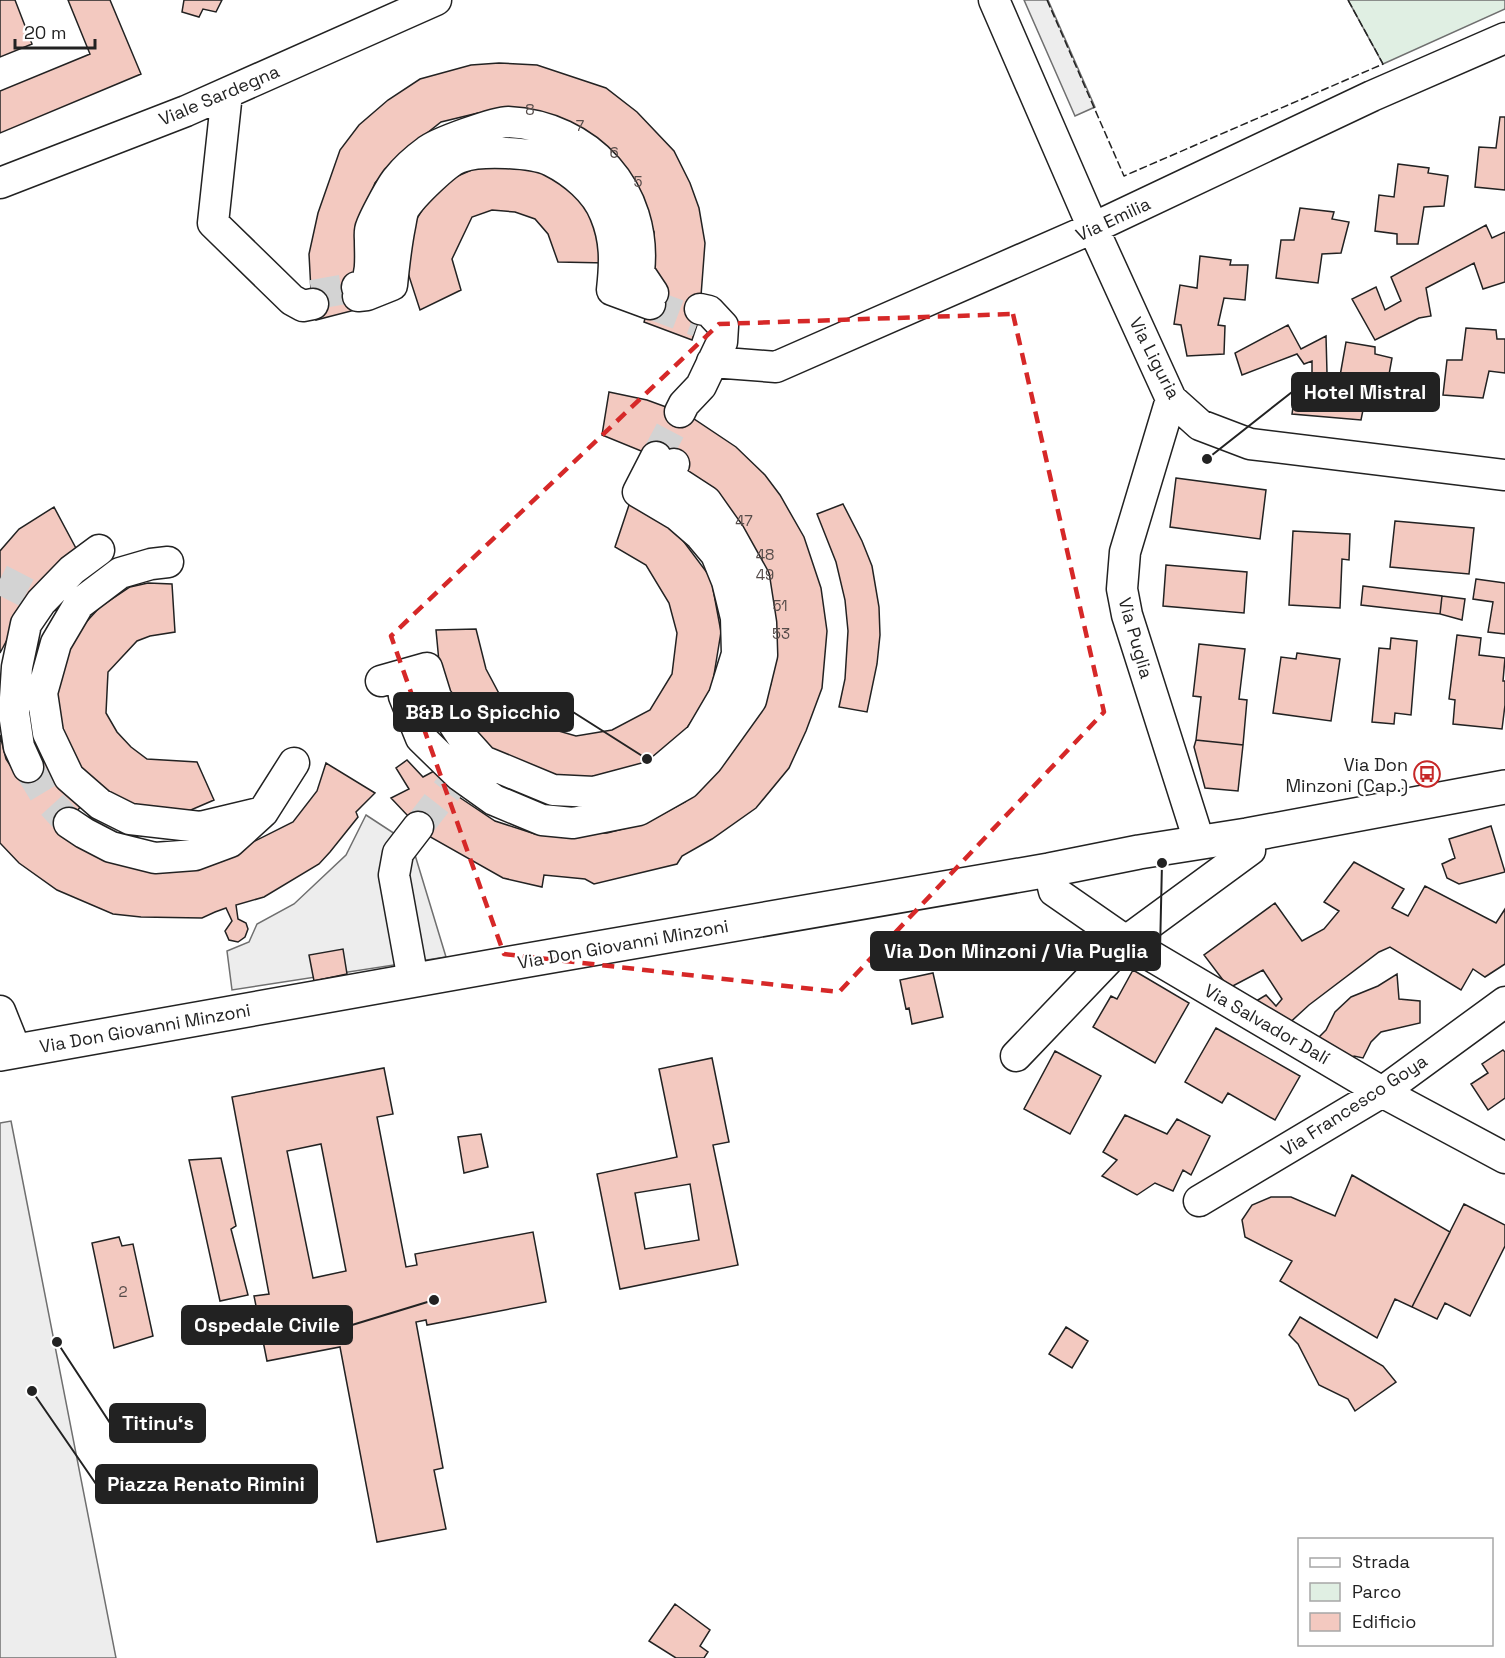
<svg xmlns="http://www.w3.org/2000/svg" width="1505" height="1658" viewBox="0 0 1505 1658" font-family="'Space Grotesk',sans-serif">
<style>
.green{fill:#e0efe3;stroke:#6f6f6f;stroke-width:1.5}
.parking{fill:#ededed;stroke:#6f6f6f;stroke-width:1.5}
.building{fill:#f3c9c0;stroke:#222;stroke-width:1.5;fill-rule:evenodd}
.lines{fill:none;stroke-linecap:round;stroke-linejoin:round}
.minor-tunnel{stroke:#d3d3d3;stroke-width:30;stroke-dasharray:30 15;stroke-linecap:butt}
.minor-casing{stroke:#222;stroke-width:33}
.major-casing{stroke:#222;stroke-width:36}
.minor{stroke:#fff;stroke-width:30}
.major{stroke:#fff;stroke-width:33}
.fence{stroke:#222;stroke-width:1.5;stroke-dasharray:8 3;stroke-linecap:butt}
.marked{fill:none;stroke:#d62828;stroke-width:4.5;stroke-dasharray:12 8;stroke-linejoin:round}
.labels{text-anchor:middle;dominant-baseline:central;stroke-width:4.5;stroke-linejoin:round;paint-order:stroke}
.number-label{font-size:15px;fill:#564c4a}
.street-label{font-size:18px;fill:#222;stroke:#fff}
.poi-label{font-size:18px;fill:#222;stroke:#fff;text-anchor:end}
.leader{fill:none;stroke:#222;stroke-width:2}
.callout-dot{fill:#222;stroke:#fff;stroke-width:2}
.callout{fill:#222;stroke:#222;stroke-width:2}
.callout-label{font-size:20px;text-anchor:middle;font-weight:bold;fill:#fff}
</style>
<rect width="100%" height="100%" fill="#fff"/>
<!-- green -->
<path class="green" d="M1348 0H1505V9L1383 64Z"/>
<!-- parking -->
<path class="parking" d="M1024 0H1048L1095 107 1075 116Z
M366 815 412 845 446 957 232 990 227 951 249 942 257 924 294 904 346 855Z
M11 1121 116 1658H0V1123Z"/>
<!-- building -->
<path class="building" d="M0 0H15L32 44 0 57Z
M68 0H110L141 74 0 133V91L90 54Z
M184 0H222L216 12 203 9 199 17 182 12Z
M499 63 537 65 606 88 637 112 674 151 690 183 699 208 705 243 700 309 698 322 692 340 644 322 653 293 654 232 641 204 510 113H478L441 122 402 153 375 183 361 220 355 268 359 309 316 320 311 291 309 254 318 213 340 150 359 125 388 100 420 79 471 65Z
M1500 117H1505V190L1475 187 1479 147 1496 148Z
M1398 164 1429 168 1428 173 1448 176 1444 206 1424 207 1418 244H1397V234L1375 231 1379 195 1394 197Z
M481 166 541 167 584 200 607 263 558 262 548 234 535 219 515 212 492 210 472 217 452 259 461 290 420 310 408 273 412 226 428 201 446 181Z
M1300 208 1334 212 1332 219 1349 222 1341 253 1322 254 1318 283 1276 278 1281 240H1294Z
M1486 225 1492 238 1505 232V282L1483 289 1474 263 1426 288 1431 316 1419 318 1375 340 1352 299 1376 287 1385 310 1401 301 1391 277Z
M1200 256 1231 260 1230 265H1248L1245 300 1224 298 1218 325 1225 326 1224 354 1187 356 1181 325 1174 324 1180 285 1197 288Z
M1288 325 1301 349 1326 336 1327 373 1340 376 1346 342 1375 347V354L1392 358 1386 391 1367 390 1361 420 1292 414 1298 373H1312V361L1304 364 1297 354 1242 375 1235 353Z
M1466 328 1496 330 1497 339H1505V373L1489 371 1483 398 1443 395 1447 360H1462Z
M609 392 647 400 688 415 736 447 765 475 780 495 804 537 821 588 827 631 822 688 806 731 789 768 756 808 712 839 682 856 677 864 594 884 585 879 544 875 542 887 503 878 425 834 391 798 409 789 396 768 407 760 423 777 436 770 459 797 495 821 535 834 607 833 646 823 685 802 728 758 771 684 774 656 683 468 602 435Z
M1176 478 1266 490 1260 539 1170 527Z
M631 499 678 534 711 578 721 632 711 693 680 738 629 773 575 779 518 768 471 733 441 683 436 630 476 629 486 669 502 699 531 723 576 736 612 730 650 710 672 674 677 633 669 603 646 565 615 547Z
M843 504 862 541 872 566 879 607 880 635 877 664 867 712 839 707 845 679 848 631 845 600 836 562 817 514Z
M54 507 78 552 34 589 0 653V551L19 529Z
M1395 521 1474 528 1469 574 1390 567Z
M1293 531 1350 534 1349 560 1342 559 1340 608 1289 605Z
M1166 565 1247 572 1244 613 1163 606Z
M1476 579 1505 583V634L1488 632 1493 602 1473 599Z
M148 583 172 584 175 632 150 636 137 641 108 672 106 713 117 732 131 747 147 759 197 762 214 800 177 816 89 794 69 823 217 860 293 822 317 791 326 763 375 793 356 812 358 817 330 852 319 864 264 897 236 905 238 919 246 923 248 929 245 937 238 942 229 940 225 931 232 921 226 908 215 912 202 918 141 917 113 914 57 890 19 863 0 843V735L6 759 16 774 64 746 58 710 56 682 77 632 100 607 130 587Z
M1363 586 1442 596 1440 614 1361 605Z
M1442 596 1465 599 1462 620 1440 614Z
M1457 635 1481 638 1479 655 1505 658 1503 681H1505V705L1502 729 1453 724 1455 700 1449 699Z
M1391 638 1417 641 1411 715 1395 713 1394 724 1372 722 1379 648 1390 649Z
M1199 644 1245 649 1239 699 1247 700 1243 745 1196 740 1201 697 1193 696Z
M1297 653 1340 659 1331 721 1273 713 1281 657 1296 659Z
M1196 740 1243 745 1238 791 1205 788 1194 747Z
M1491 826 1505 872 1459 884 1447 878 1442 864 1455 858 1449 839Z
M1354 862 1404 889 1392 908 1408 916 1425 886 1496 923 1505 909V964L1485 977 1473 969 1461 990 1390 947 1379 952 1309 1005 1285 1027 1248 1006 1266 995 1276 1006 1282 999 1263 970 1229 988 1204 955 1275 903 1302 941 1324 929 1339 911 1324 902Z
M343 949 347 974 314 981 309 955Z
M1133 970 1189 1003 1155 1063 1093 1027 1111 996 1117 999Z
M933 973 943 1017 912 1024 909 1008 906 1009 900 980Z
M1397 974 1399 999 1420 1001V1023L1381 1032 1371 1042 1363 1058 1354 1056 1350 1063 1314 1042 1326 1030 1335 1012 1351 997 1378 986Z
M1216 1028 1300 1076 1275 1120 1228 1093 1222 1103 1185 1082Z
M1503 1050 1505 1052V1098L1488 1110 1471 1084 1488 1073 1482 1064Z
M1055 1051 1101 1076 1070 1134 1024 1109Z
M712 1058 729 1142 713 1145 738 1265 620 1289 597 1174 677 1157 659 1069ZM690 1184 699 1240 645 1249 635 1193Z
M384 1068 393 1114 377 1117 406 1267 417 1265 415 1254 533 1232 546 1302 427 1325 426 1320 416 1322 443 1468 434 1470 446 1529 377 1542 340 1347 267 1361 254 1296 269 1294 232 1097ZM321 1144 346 1271 313 1278 287 1151Z
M1125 1115 1167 1134 1177 1119 1210 1136 1191 1175 1183 1170 1173 1191 1155 1183 1137 1195 1102 1176 1117 1160 1103 1152Z
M481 1134 488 1167 464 1173 458 1137Z
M221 1158 236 1226 231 1229 248 1295 220 1301 189 1160Z
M1352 1175 1450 1232 1412 1307 1395 1299 1377 1338 1280 1281 1292 1261 1245 1237 1242 1220 1252 1205 1271 1197H1291L1335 1216Z
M1464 1204 1505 1225V1246L1470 1316 1445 1303 1437 1319 1412 1307Z
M119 1237 122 1246 133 1244 153 1336 114 1348 92 1243Z
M1300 1317 1383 1366 1396 1382 1355 1411 1348 1399 1319 1385 1298 1344 1289 1335Z
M1066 1327 1088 1341 1072 1368 1049 1354Z
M675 1604 710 1630 700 1646 708 1652 704 1658H676L649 1641Z"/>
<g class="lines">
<!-- minor-tunnel -->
<path class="minor-tunnel" d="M312 295 357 287
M650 304 698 322
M656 457 680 412
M0 579 31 595
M28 767 48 800 69 823
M418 827 450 786"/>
<!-- minor casing -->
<g class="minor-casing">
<path id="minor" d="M994 0 1093 228 1171 399 1200 425 1250 444 1505 475
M227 93 213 223 292 300 303 306 313 304
M0 183 186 111 436 0
M357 287 365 286C372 272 370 256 370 241 370 237 369 231 371 227 373 220 392 184 397 179 405 169 416 159 427 151 436 143 496 122 508 122 589 126 648 191 639 272L653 293
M358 296 367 295 392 285C394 265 396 246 400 226 401 221 402 213 404 209 412 196 447 161 461 157 481 150 532 152 551 161 573 172 596 191 605 214 616 240 615 263 612 290L650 304
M712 362 776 367 1093 228 1372 96 1505 38
M1171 399 1125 552 1122 589 1127 615 1199 841
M680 412 684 404 701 386 722 342 723 326 709 311 700 309
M168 562 151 564 120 573 79 604 56 643 42 693 48 733 69 777 100 804 130 819 200 827 263 812
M401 676 404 696 421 738 459 775 494 800 542 820 573 823 639 810 685 784 708 760 751 700 762 655 761 623 754 578 730 535 706 501 666 475 674 464
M381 681 427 668 436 697 465 741 483 761 553 790 594 792 654 776 700 737 724 696 737 654 736 618 727 581 716 554 700 535 677 515 638 492 656 457
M28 767 19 747 14 713 17 667 26 624 41 602 72 570 99 550
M69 823 84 833 111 847 155 858 195 855 230 842 263 812 294 763
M1049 870 1054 891 1126 941 1382 1092 1505 1158
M413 980 394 875 398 853 418 827
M0 1011 16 1051
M1016 1056 1126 941 1250 850 1247 835
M1199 1201 1382 1092 1505 1002"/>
</g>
<!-- major casing -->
<g class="major-casing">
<path id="major" d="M0 1054 511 963 1049 870 1139 852 1247 835 1505 787"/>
</g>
<!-- minor -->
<use href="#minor" class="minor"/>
<!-- major -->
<use href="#major" class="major"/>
<!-- fence -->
<path class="fence" d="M1047 0 1124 176 1383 64 1348 0"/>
</g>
<!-- marked area -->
<path class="marked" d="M1013 314 1104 712 839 992 504 954 391 636 719 324Z"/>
<!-- icons -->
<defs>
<g id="bus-ring" transform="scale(1.35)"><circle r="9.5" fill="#fff" stroke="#c62828" stroke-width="1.5"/><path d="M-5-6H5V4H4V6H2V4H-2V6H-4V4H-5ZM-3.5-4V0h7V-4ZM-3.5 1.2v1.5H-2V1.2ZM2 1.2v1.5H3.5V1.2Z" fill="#c62828"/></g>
</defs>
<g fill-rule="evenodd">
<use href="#bus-ring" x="1427" y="774"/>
</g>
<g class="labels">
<!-- number labels -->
<g class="number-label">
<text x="530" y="109">8</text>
<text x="580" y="125">7</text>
<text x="614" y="152">6</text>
<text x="638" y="181">5</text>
<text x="744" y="520">47</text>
<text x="765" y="554">48</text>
<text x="765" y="574">49</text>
<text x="780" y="605">51</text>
<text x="781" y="633">53</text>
<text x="123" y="1291">2</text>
</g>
<!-- street labels -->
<g class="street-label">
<text transform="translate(219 95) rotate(-23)">Viale Sardegna</text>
<text transform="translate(1113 219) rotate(-25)">Via Emilia</text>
<text transform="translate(1155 358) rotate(63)">Via Liguria</text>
<text transform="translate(1136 638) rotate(74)">Via Puglia</text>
<text transform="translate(623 944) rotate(-10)">Via Don Giovanni Minzoni</text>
<text transform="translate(1267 1024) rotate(30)">Via Salvador Dalí</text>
<text transform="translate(145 1028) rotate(-10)">Via Don Giovanni Minzoni</text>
<text transform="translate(1354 1105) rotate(-33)">Via Francesco Goya</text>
</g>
<!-- poi labels -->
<g class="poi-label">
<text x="1408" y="764">Via Don<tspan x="1408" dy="21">Minzoni (Cap.)</tspan></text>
</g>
</g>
<!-- callouts -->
<path class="leader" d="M1207 459L1292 392M647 759L573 712M1162 863L1160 951M434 1300L352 1325M57 1342L110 1423M32 1391L96 1484"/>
<g class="callout-dot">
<circle cx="1207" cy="459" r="6"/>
<circle cx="647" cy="759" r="6"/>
<circle cx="1162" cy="863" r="6"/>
<circle cx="434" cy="1300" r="6"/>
<circle cx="57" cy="1342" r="6"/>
<circle cx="32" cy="1391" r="6"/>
</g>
<g class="callout">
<rect x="1292" y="373" width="147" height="38" rx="6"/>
<rect x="394" y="693" width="179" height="38" rx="6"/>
<rect x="871" y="932" width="289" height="38" rx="6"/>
<rect x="182" y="1306" width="170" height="38" rx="6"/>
<rect x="110" y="1404" width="95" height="38" rx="6"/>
<rect x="96" y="1465" width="221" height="38" rx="6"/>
</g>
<g class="callout-label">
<text x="1365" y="399">Hotel Mistral</text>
<text x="483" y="719">B&amp;B Lo Spicchio</text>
<text x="1016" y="958">Via Don Minzoni / Via Puglia</text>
<text x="267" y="1332">Ospedale Civile</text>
<text x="158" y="1430">Titinu‘s</text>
<text x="206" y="1491">Piazza Renato Rimini</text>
</g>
<!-- legend -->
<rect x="1298" y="1538" width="195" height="108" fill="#ffffff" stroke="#a7a7a7" stroke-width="1.5"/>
<rect x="1310" y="1558" width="30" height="9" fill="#ffffff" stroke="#a7a7a7" stroke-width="1.5"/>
<text x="1352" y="1568" font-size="18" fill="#222222">Strada</text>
<rect x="1310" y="1583" width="30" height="18" fill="#e0efe3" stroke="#a7a7a7" stroke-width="1.5"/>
<text x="1352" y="1598" font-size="18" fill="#222222">Parco</text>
<rect x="1310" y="1613" width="30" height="18" fill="#f3c9c0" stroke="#a7a7a7" stroke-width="1.5"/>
<text x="1352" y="1628" font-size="18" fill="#222222">Edificio</text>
<!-- scale -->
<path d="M15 39v9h80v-9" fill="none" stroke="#222222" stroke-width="3"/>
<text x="24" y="39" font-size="18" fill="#222222" stroke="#ffffff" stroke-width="4.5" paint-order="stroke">20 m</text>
</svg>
